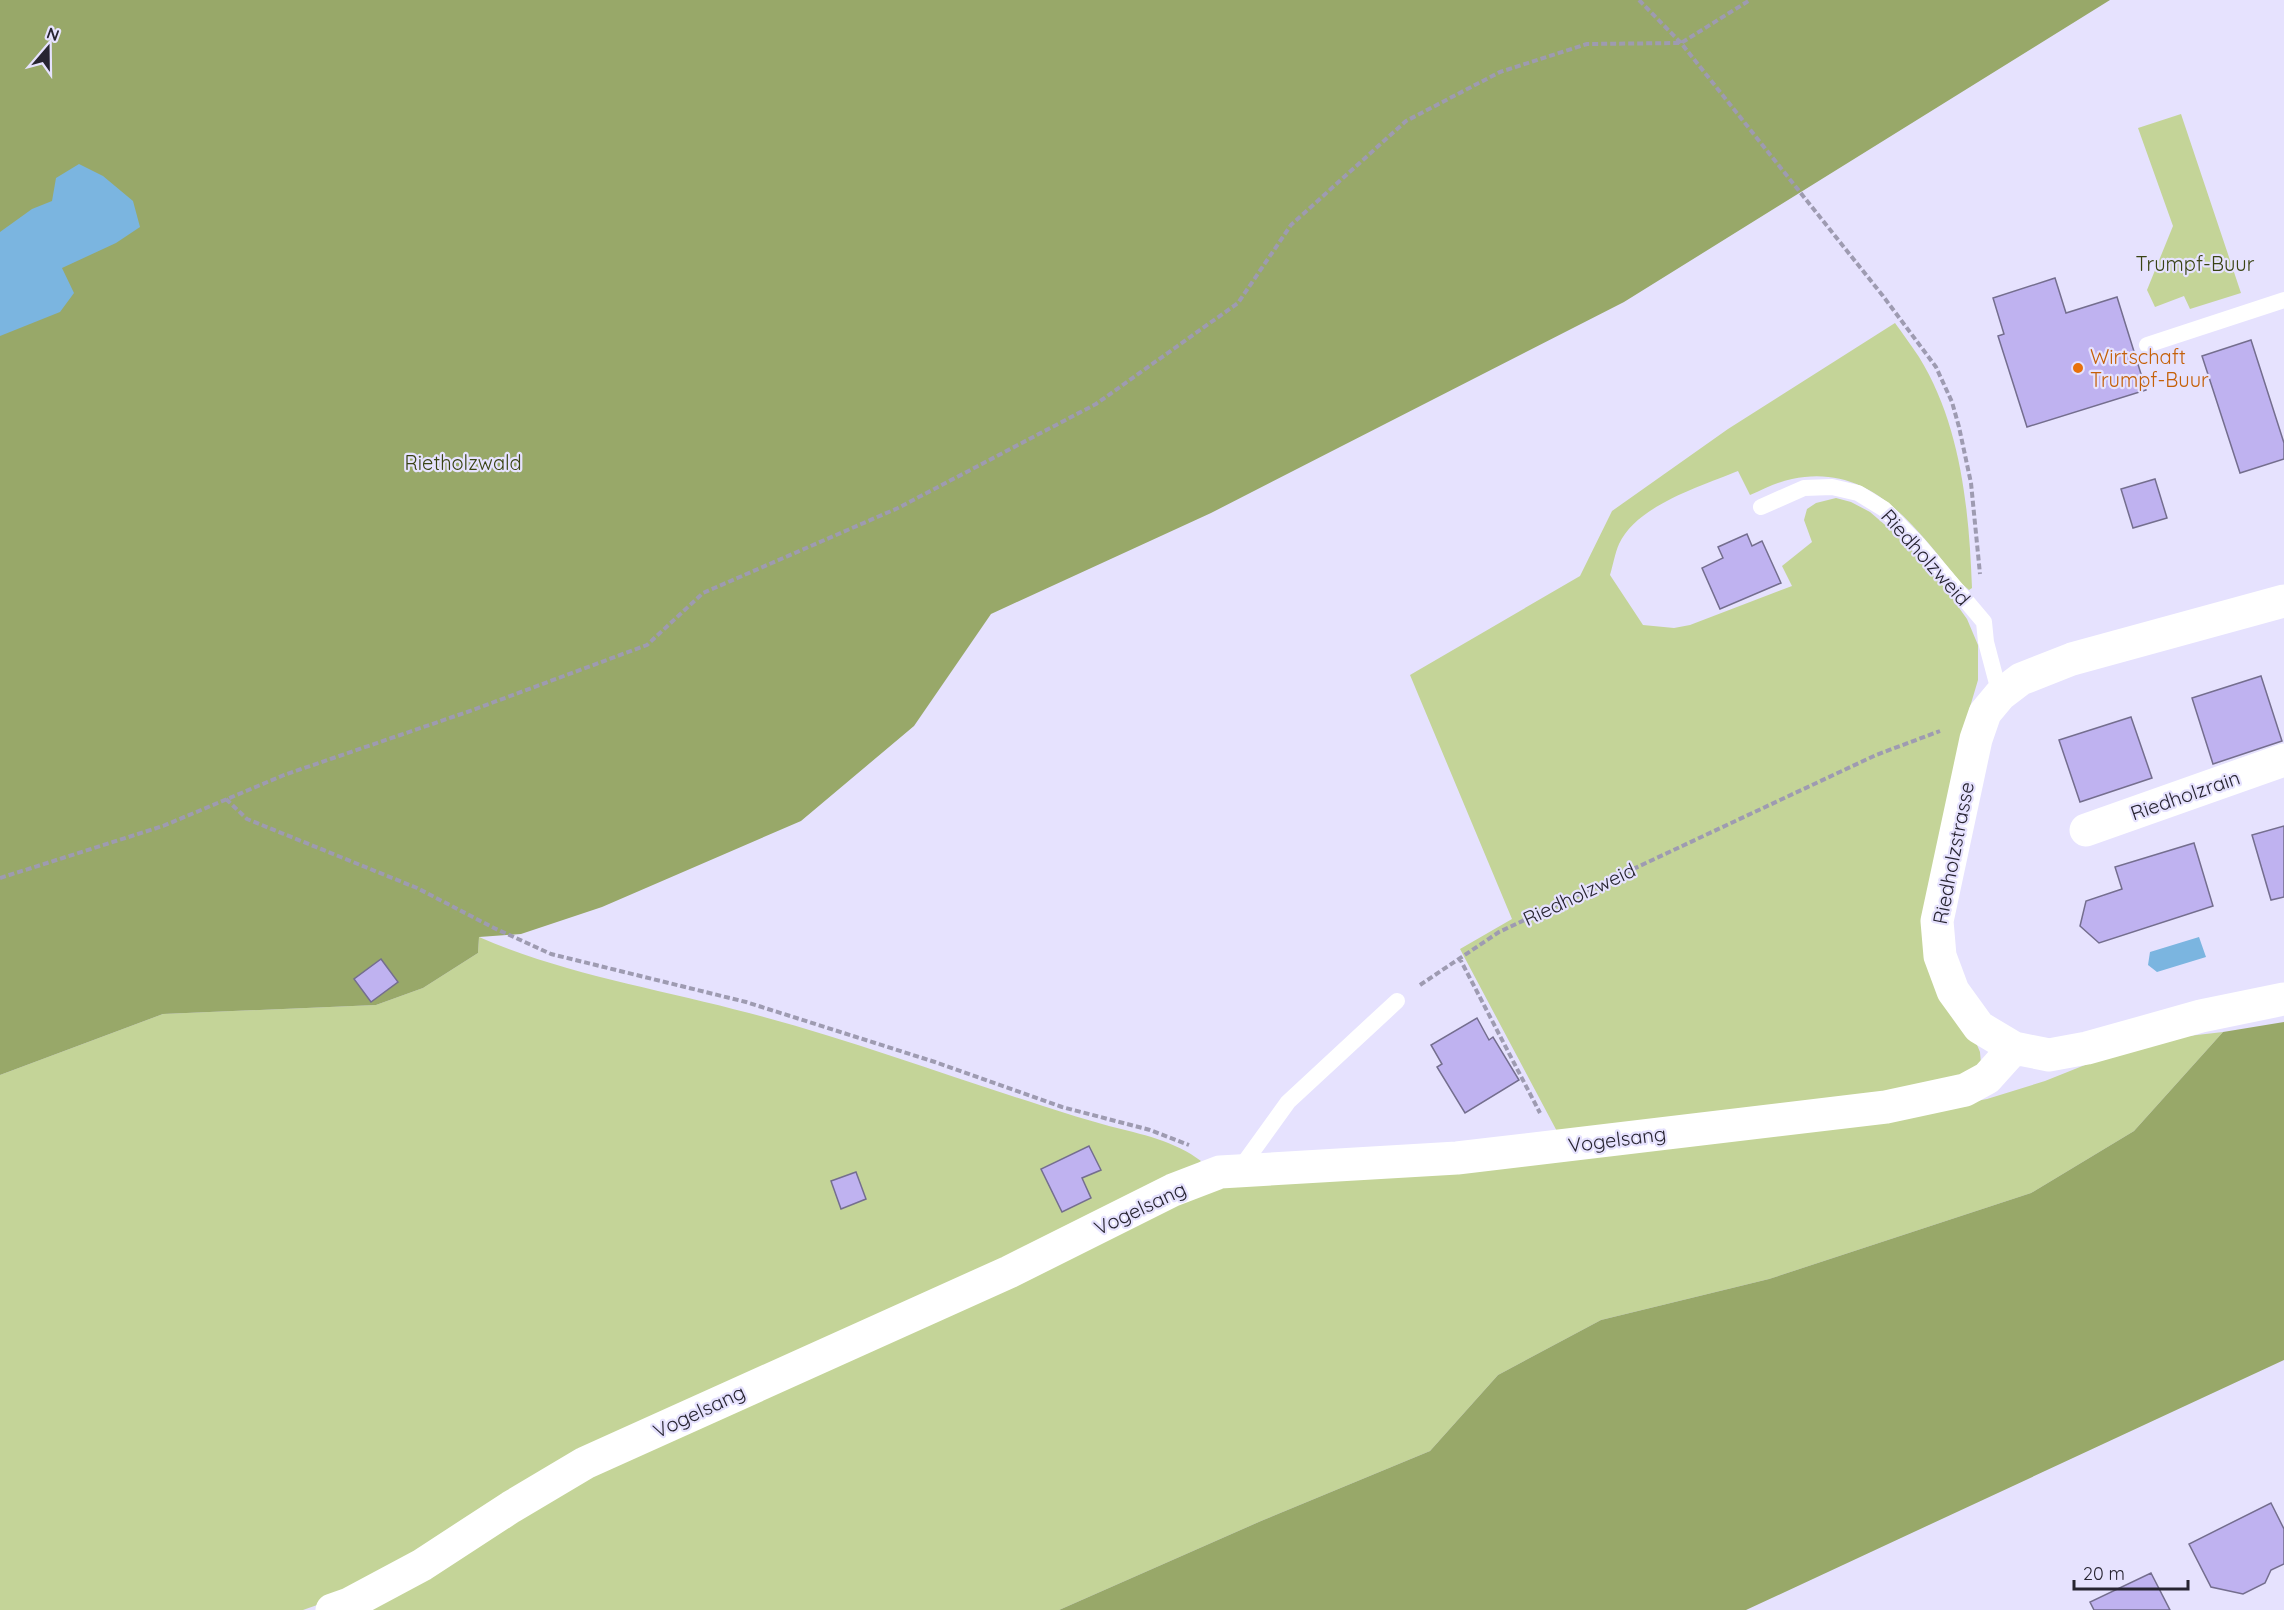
<svg xmlns="http://www.w3.org/2000/svg" width="2284" height="1610" viewBox="0 0 2284 1610" font-family="Quicksand,sans-serif">
<style>
.green{fill:#c4d498}
.forest{fill:#98a869}
.water{fill:#7bb5e0}
.building{fill:#bfb2f0;stroke:#746e8e;stroke-width:1.5}
.lines{fill:none;stroke-linecap:round;stroke-linejoin:round}
.path{stroke:#9e9bb1;stroke-width:4;stroke-dasharray:6 3;stroke-linecap:butt}
.lane{stroke:#fff;stroke-width:16}
.street{stroke:#fff;stroke-width:33}
.food-dot{fill:#e8710a;stroke:#e6e2fe;stroke-width:2}
.labels{text-anchor:middle;dominant-baseline:central;stroke-width:4.5;stroke-linejoin:round;paint-order:stroke}
.park-label{font-size:20px;fill:#394313;stroke:#e6e2fe}
.food-label{font-size:20px;fill:#c56008;stroke:#e6e2fe;text-anchor:start}
.street-label{font-size:20px;fill:#272431;stroke:#e6e2fe}
</style>
<rect width="100%" height="100%" fill="#e6e2fe"/>
<!-- green -->
<path class="green" d="M2181 114 2241 293 2190 309 2184 296 2155 307 2147 290 2173 226 2138 128Z
M1895 323C1903 334 1911 345 1919 357 1961 425 1969 509 1972 588L1969 590 1961 583C1917 530 1873 462 1792 479 1777 482 1764 489 1750 495L1738 471C1702 486 1637 505 1619 544 1615 553 1613 565 1610 575L1643 625 1674 628 1690 625 1792 586 1782 566 1812 542 1804 520 1807 509 1816 503 1836 498 1851 502 1870 512 1898 536 1937 577 1967 619 1978 645V680L1962 734 1923 916 1980 1052 1981 1064 1956 1084 1560 1137 1460 949 1512 919 1410 675 1580 576 1612 511 1728 429Z
M479 937C564 974 659 989 749 1013 849 1039 945 1075 1043 1106 1065 1113 1087 1120 1109 1126 1141 1134 1175 1141 1201 1161L1194 1167 371 1586 303 1610H0V1075L163 1014 376 1005 423 988 478 953Z
M2223 1032 2134 1131 2031 1193 1769 1279 1601 1320 1498 1375 1430 1451 1261 1521 1059 1610H356L578 1479 1219 1182 1929 1110 1987 1099 2045 1081 2145 1041Z"/>
<!-- forest -->
<path class="forest" d="M0 0H2110L1624 302 1211 513 991 614 914 726 801 821 602 907 521 934 479 937 478 953 423 988 376 1005 163 1014 0 1075Z
M2284 1022V1360L1746 1610H1059L1261 1521 1430 1451 1498 1375 1601 1320 1769 1279 2031 1193 2134 1131 2223 1032Z"/>
<!-- water -->
<path class="water" d="M79 164 103 176 133 201 140 227 116 243 62 268 74 293 60 312 0 336V232L32 209 52 201 56 178Z
M2199 937 2206 957 2157 972 2148 965 2150 952Z"/>
<!-- building -->
<path class="building" d="M2055 278 2066 313 2117 297 2146 390 2027 427 1998 336 2004 334 1993 298Z
M2251 340 2284 443V459L2240 473 2202 356Z
M2155 479 2167 518 2133 528 2121 489Z
M1747 534 1752 546 1762 541 1781 583 1720 609 1702 568 1723 558 1718 547Z
M2261 676 2282 741 2213 764 2192 698Z
M2131 717 2152 778 2080 802 2059 740Z
M2284 826V897L2271 900 2252 835Z
M2194 843 2213 906 2099 943 2080 926 2086 901 2122 889 2115 867Z
M381 959 398 982 371 1002 354 979Z
M1477 1018 1489 1040 1493 1037 1519 1080 1465 1113 1437 1067 1442 1064 1431 1045Z
M1089 1146 1101 1170 1082 1178 1091 1198 1062 1212 1041 1169Z
M856 1172 866 1199 841 1209 831 1181Z
M2271 1503 2284 1529V1564L2271 1570 2265 1583 2243 1594 2211 1587 2189 1544Z
M2151 1573 2170 1610H2094L2090 1602Z"/>
<g class="lines">
<!-- path -->
<path class="path" d="M1639 0 1681 43 1883 296 1936 367 1952 402 1959 427 1971 483 1980 574
M226 799 247 819 417 888 494 928 551 954 746 1002 935 1062 1062 1107 1150 1130 1189 1145
M0 878 163 826 284 775 470 711 647 645 703 593 898 508 1096 404 1238 303 1291 225 1406 121 1500 72 1587 44 1681 43 1750 0
M1459 957 1540 1113
M1420 985 1499 932 1876 755 1940 731"/>
<!-- lane -->
<path class="lane" d="M2147 345 2284 300
M1761 507 1804 488 1832 487 1858 493 1884 509 1918 544 1984 622 1986 642 2000 695
M1239 1170 1288 1102 1397 1001"/>
<!-- street -->
<path class="street" d="M2284 601 2072 659 2021 679 2000 695 1985 713 1976 739 1937 921 1940 956 1953 991 1979 1027 2014 1048 2049 1055 2087 1048 2201 1016 2284 999
M2086 830 2284 760
M332 1610 349 1604 422 1565 511 1507 585 1463 1009 1272 1173 1190 1220 1172 1457 1158 1886 1107 1965 1090 1987 1078 2014 1048"/>
</g>
<!-- markers -->
<circle class="food-dot" cx="2078" cy="368" r="6"/>
<g class="labels">
<!-- park labels -->
<g class="park-label">
<text x="2195" y="263">Trumpf-Buur</text>
<text x="463" y="462">Rietholzwald</text>
</g>
<!-- food labels -->
<g class="food-label">
<text x="2090" y="356">Wirtschaft<tspan x="2090" dy="23">Trumpf-Buur</tspan></text>
</g>
<!-- street labels -->
<g class="street-label">
<text transform="translate(1926 557) rotate(48)">Riedholzweid</text>
<text transform="translate(2185 795) rotate(-19)">Riedholzrain</text>
<text transform="translate(1953 853) rotate(-79)">Riedholzstrasse</text>
<text transform="translate(1579 894) rotate(-25)">Riedholzweid</text>
<text transform="translate(1617 1139) rotate(-7)">Vogelsang</text>
<text transform="translate(1140 1208) rotate(-25)">Vogelsang</text>
<text transform="translate(699 1411) rotate(-25)">Vogelsang</text>
</g>
</g>
<!-- north arrow -->
<g transform="translate(48 48) rotate(20)" stroke="#e6e2fe" stroke-width="4.5" paint-order="stroke">
<path d="M0-4.5L10 22L0 15L-10 22Z" fill="#272431"/>
<text y="-9" font-size="16" font-weight="bold" text-anchor="middle" fill="#272431">N</text>
</g>
<!-- scale -->
<path d="M2074 1580v9h114v-9" fill="none" stroke="#272431" stroke-width="3"/>
<text x="2083" y="1580" font-size="18" fill="#272431" stroke="#e6e2fe" stroke-width="4.5" paint-order="stroke">20 m</text>
</svg>
